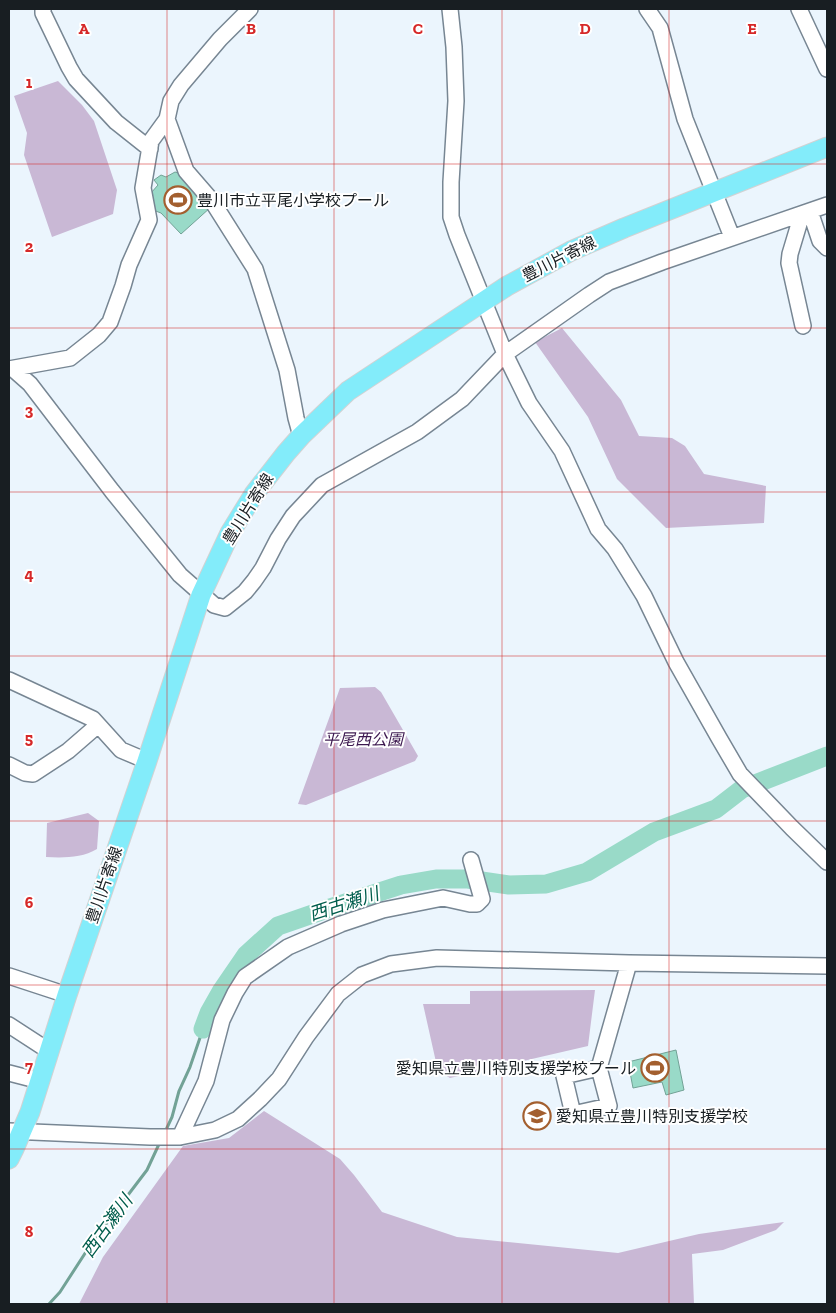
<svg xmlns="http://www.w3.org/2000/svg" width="836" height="1313" viewBox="0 0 836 1313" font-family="'Zilla Slab','Noto Sans JP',serif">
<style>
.green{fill:#c9b8d5}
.water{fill:#99dac8;stroke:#72a296}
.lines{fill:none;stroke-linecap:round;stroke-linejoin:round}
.stream{stroke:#72a296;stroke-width:3}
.river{stroke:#99dac8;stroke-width:19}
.minor-casing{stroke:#778693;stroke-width:18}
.major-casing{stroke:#d1d2d3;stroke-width:21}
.minor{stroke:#fff;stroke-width:15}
.major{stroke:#83ecfa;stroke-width:19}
.grid{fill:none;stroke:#d62828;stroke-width:1;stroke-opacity:0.55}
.labels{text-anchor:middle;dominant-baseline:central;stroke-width:4;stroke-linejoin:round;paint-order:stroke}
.poi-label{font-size:16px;fill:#181e22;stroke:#fff;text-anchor:start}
.street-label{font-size:16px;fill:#181e22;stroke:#fff}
.park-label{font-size:16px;font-style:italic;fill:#3d1950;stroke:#fff}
.water-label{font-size:18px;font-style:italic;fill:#005d4c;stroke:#fff}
.grid-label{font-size:16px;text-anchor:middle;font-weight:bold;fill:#d62828;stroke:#fff;stroke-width:4;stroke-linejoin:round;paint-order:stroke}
</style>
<rect width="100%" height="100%" fill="#ebf5fd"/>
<!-- green -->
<path class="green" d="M58 81 82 105 94 121 117 190 113 214 52 237 24 155 27 133 14 96Z
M562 328 621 400 639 436 672 438 685 446 704 474 766 486 764 523 666 528 617 479 588 417 535 342Z
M375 687 381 692 418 756 415 761 306 805 298 804 340 688Z
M88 813 99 821 97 849C82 858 63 858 46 857L47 823Z
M595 990 588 1046 450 1078 438 1071 423 1004H470V991Z
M264 1111 340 1159 354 1175 382 1212 457 1237 618 1253 699 1234 784 1222 776 1230 723 1250 692 1254 694 1304H79L103 1257 183 1146 229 1138Z"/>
<!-- water -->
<path class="water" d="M175 172 179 173 211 207 181 234 161 213 153 210 151 193 158 185 154 180 161 175 166 177Z
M676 1050 684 1090 666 1095 662 1082 633 1088 628 1062Z"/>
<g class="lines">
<!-- stream -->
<path class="stream" d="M165 1132 172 1117 179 1091 190 1067 203 1029
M49 1304 60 1292 93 1241 147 1170 160 1142"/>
<!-- river -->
<path class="river" d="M203 1029 209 1013 222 990 246 955 278 926 330 908 401 885 436 879H468L509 885 546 884 587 872 654 832 716 809 742 789 827 756"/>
<!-- minor casing -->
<g class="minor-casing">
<path id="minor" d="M43 9V13L69 67 76 79 116 122 150 149
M450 9 454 47 456 101 451 182V217L457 235 505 354 529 403 562 451 598 529 615 549 644 596 676 662 719 738 740 774 792 828 827 862
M647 9 660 28 685 119 732 237
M799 9 827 69
M167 119 186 171 212 201 255 269 287 370 296 418 301 436
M810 211 820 241 827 248
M802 214 790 254 789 263 803 326
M9 369 70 358 99 335 110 322 123 286 129 265 149 220 143 188 151 141 167 119 171 101 181 85 220 39 250 9
M13 369 30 384 112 491 180 575 214 605 225 608 245 592 254 581 263 568 278 539 293 516 322 485 417 432 462 399 505 354 589 295 609 282 662 262 827 205
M9 680 93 719 121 750 147 761
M9 765 25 773 33 774 68 751 98 725
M9 976 67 995
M9 1025 49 1051
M599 1068 564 1076 573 1114 609 1106 599 1068 629 963
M9 1073 40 1081
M9 1131 150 1137H180L215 1130 238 1119 260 1099 279 1079 306 1037 338 994 362 975 391 964 437 958 629 963 827 966
M180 1137 206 1081 222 1020 235 993 245 977 288 947 341 924 383 910 443 898 470 904H477L482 899 471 860"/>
</g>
<!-- major casing -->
<g class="major-casing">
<path id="major" d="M9 1159 14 1149 30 1112 67 995 147 761 201 595 230 533 254 494 286 453 301 436 348 391 507 286 571 251 624 228 827 147"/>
</g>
<!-- minor -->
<use href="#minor" class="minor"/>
<!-- major -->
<use href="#major" class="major"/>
</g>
<!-- grid -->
<path class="grid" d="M167 9V1304M334 9V1304M502 9V1304M669 9V1304M9 164H827M9 328H827M9 492H827M9 656H827M9 821H827M9 985H827M9 1149H827"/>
<!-- icons -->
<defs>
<g id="stadium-ring" transform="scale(1.4375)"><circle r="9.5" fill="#fff" stroke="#a35f2f" stroke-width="1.5"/><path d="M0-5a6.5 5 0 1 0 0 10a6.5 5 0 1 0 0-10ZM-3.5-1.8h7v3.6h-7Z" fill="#a35f2f"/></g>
<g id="school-ring" transform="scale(1.4375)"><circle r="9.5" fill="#fff" stroke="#a35f2f" stroke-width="1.5"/><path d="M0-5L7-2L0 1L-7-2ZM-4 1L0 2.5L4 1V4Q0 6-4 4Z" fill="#a35f2f"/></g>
</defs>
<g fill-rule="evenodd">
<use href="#stadium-ring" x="178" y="200"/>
<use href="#stadium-ring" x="655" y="1068"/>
<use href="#school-ring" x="537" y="1116"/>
</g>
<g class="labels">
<!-- poi labels -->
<g class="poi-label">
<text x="197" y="200">豊川市立平尾小学校プール</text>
<text x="636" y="1068" text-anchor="end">愛知県立豊川特別支援学校プール</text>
<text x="556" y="1116">愛知県立豊川特別支援学校</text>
</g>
<!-- street labels -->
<g class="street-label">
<text transform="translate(559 259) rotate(-27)">豊川片寄線</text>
<text transform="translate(248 509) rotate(-58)">豊川片寄線</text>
<text transform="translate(104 885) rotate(-71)">豊川片寄線</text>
</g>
<!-- park labels -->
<g class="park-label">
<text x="363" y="739">平尾西公園</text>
</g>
<!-- water labels -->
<g class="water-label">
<text transform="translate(344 904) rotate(-18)">西古瀬川</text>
<text transform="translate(107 1226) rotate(-54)">西古瀬川</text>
</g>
</g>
<g class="grid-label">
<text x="84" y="34">A</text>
<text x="251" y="34">B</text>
<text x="418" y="34">C</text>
<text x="585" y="34">D</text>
<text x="752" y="34">E</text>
<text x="29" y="88">1</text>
<text x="29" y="252">2</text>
<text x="29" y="416">3</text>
<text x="29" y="580">4</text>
<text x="29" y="744">5</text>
<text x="29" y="908">6</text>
<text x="29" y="1072">7</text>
<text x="29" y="1237">8</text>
</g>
<!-- border -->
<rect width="836" height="1313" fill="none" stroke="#181e22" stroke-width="20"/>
</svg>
